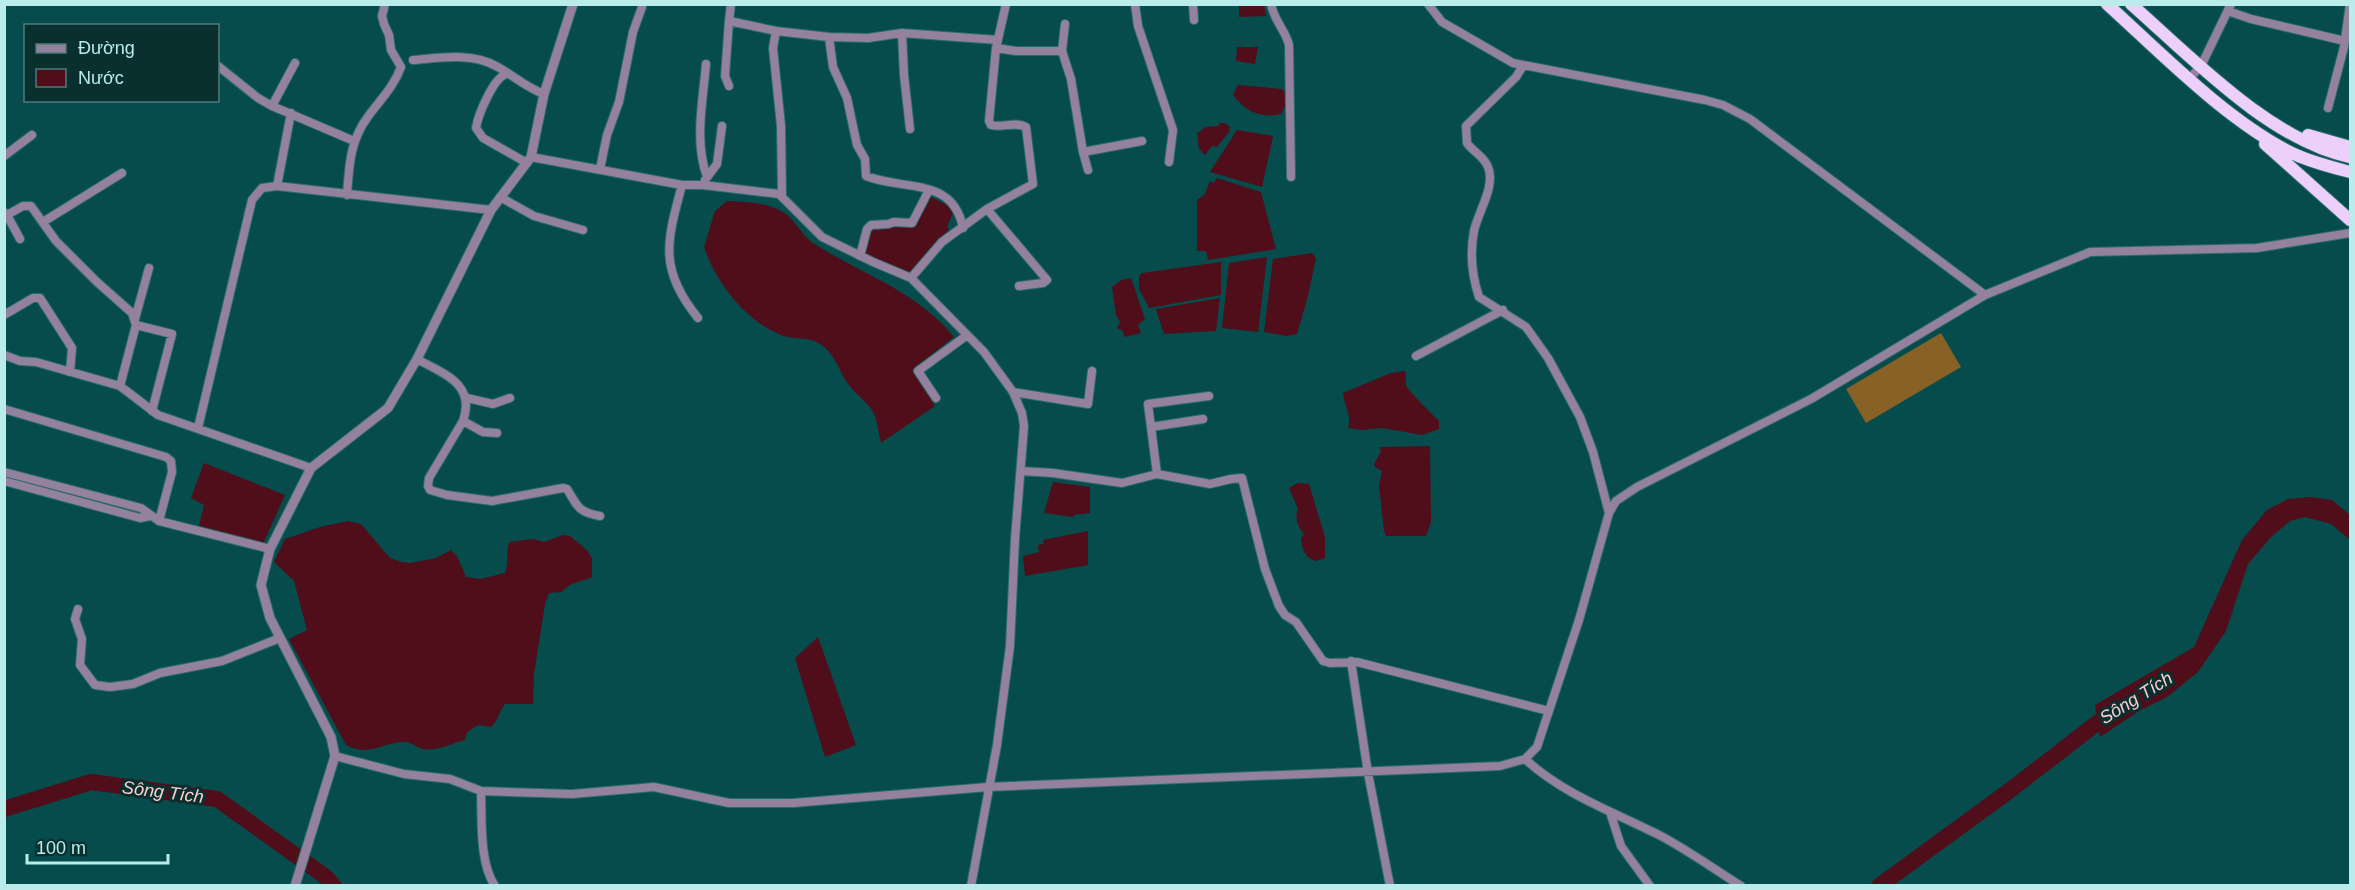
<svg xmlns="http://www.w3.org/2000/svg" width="2355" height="890" viewBox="0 0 2355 890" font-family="Helvetica,sans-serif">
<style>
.green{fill:#876125}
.water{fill:#500d1a}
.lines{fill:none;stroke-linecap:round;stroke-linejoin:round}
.river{stroke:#500d1a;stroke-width:16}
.minor-casing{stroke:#2a6c6d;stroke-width:10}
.tertiary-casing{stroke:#2a6c6d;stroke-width:11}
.trunk-casing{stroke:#2a6c6d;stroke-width:14}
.minor{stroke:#94819d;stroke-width:8}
.tertiary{stroke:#94819d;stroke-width:9}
.trunk{stroke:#edd0fa;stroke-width:12}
.labels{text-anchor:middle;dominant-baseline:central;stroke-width:6;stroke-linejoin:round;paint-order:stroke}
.water-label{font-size:18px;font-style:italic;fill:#fbcecf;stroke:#092f2f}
</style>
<rect width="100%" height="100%" fill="#064c4d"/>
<!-- green -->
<path class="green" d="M1941 333 1961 367 1866 423 1846 389Z"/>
<!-- water -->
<path class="water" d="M1239 5H1264L1266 16 1239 17Z
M1237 47H1258L1255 64 1236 61Z
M1240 85 1281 89 1286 92V104L1281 114C1260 119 1245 111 1233 95L1237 86Z
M1220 123H1225L1230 127 1229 132 1217 147 1212 146 1205 155 1199 149 1197 133 1206 127 1218 126Z
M1237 130 1273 136 1262 187 1210 172Z
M1217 178 1261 192 1276 249 1208 260 1206 251H1197V200L1205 194 1210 181 1214 183Z
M929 196 949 206 953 213 947 227 949 230 908 274 864 254 869 229 894 223 915 227Z
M727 201C744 202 766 202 781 211 794 217 801 235 813 243 862 275 916 290 954 337L912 370 935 406 881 443C879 435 878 425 875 416 870 403 857 396 849 385 839 372 835 353 820 344 808 336 794 340 781 335 746 321 716 283 704 247L715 211Z
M1312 253 1316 258 1307 300 1297 334 1286 336 1264 332 1273 259Z
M1267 257 1258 332 1222 328 1229 263Z
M1221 262V295L1149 308 1139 289V276L1142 273Z
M1131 278 1145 319 1138 325 1141 333 1124 337 1123 331 1117 328 1120 322 1116 315 1112 287 1121 280Z
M1220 298 1216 331 1164 334 1156 309Z
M1405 371C1407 377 1405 380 1406 385 1407 390 1433 415 1439 421V429L1422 435 1382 428 1362 430 1348 428C1352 416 1344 405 1343 393L1391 373Z
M1430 446 1431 522 1426 536H1386L1384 531 1379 486 1382 471 1375 467 1374 464 1381 451 1379 447Z
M204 463 285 495 263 544 199 526 204 505 191 498Z
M1053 482 1090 487V513L1074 515 1073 517 1044 513Z
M1298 483 1309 484 1325 537V558L1317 561C1305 559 1302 549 1301 539L1304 534C1298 527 1294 518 1298 509L1289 488Z
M2310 497 2332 500 2350 515V540L2331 524 2305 517 2290 521 2271 537 2248 564 2226 631 2198 672 2167 697 2139 711 2100 737 2095 705 2194 647 2242 540 2267 510 2288 499Z
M348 521 361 524 390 558 401 562 410 563 436 558 451 550 457 556 466 577 480 579 505 573C509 562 506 552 509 542L534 539 544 542 563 535 570 536 587 550 592 558V577C580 583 571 581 562 592L549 593 545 604 534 674 533 704H505C499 711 498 722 491 727L478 725 467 732 465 740C453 743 435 752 423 749 417 747 412 743 406 742 383 741 370 758 346 745L289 639 307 630 294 581 274 562 285 539 320 527Z
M1088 531V565L1025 576 1023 556 1039 552 1038 545 1044 544 1043 540Z
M818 637 856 745 825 757 795 658Z"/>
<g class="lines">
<!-- river -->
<path class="river" d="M4 809 91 782 217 799 326 877 334 886
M1879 886 2009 791 2114 710"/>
<!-- minor casing -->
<g class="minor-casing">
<path id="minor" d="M731 4 729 21 776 31
M1135 4 1138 26 1173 130 1169 162
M1193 4 1194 20
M1271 4C1274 21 1286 31 1289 45L1291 177
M1428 4 1442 22 1513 63 1705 100 1723 105 1750 119 1985 295 2090 252 2257 248 2350 233
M2228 11 2251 19 2345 41
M902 33 904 75 910 129
M829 37 833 67 847 98 857 145 865 159 866 176C903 191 953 176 963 228
M996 48 1016 51H1062L1071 79 1083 152 1142 141
M1062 51 1065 24
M413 60C439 58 472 52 496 66 513 75 525 87 544 94
M706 64C703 101 694 141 707 177
M218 66 258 98 272 106 354 141
M1523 66 1516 77 1466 126 1467 143C1473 152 1484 156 1488 167 1496 186 1478 212 1474 231 1470 252 1472 276 1479 297L1526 327 1548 358 1580 417 1593 452 1609 513
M507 74C494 76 478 115 476 128L483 138 527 163
M2190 78 2201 66 2231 4
M729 86 725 76 729 21
M272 106 295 63
M2328 108 2344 47 2350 4
M1083 152 1088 170
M4 156 32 135
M531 157 682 185H703L779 194 822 237 873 262 911 278 984 352 1013 392 1022 413 1024 426 1015 539 1010 646 997 745 971 886
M600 169 607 135 619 102 633 32 642 7
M705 180 717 164 722 126
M682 185C667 241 658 269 698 318
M277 186 291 113
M347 195C349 167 350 141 367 118 379 101 394 87 401 67L391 50 389 35 384 24 382 16 385 4
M782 196 781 126 773 48 776 31 829 37 868 38 902 33 998 40
M500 197 534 216 583 230
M987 209 1047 280 1043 283 1019 286
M4 212 7 215 23 206H31L56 241 97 282 132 313 136 325 120 386
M7 215 20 239
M43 222 122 173
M860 256 867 229 871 225 888 224 894 222 912 223 929 190
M911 278 942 242 987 209 1033 184 1026 127C1016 121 1002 128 991 125L989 121 996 48 1006 4
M4 315 33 298H40L72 348 70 372
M135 319 149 268
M136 325 172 334 152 411
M4 355 20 361 36 362 120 386 158 415 311 468
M1416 356 1503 310
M417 359C444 374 476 384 463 421L483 432 497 433
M1013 392 1088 404 1092 371
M467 398 493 404 510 398
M936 398 918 371 966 336
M4 409 166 457 171 461 172 472 159 521
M463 421 429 478 428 486 430 490 447 495 492 501 563 488 567 489C578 507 578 512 600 516
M1151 427 1148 404 1209 396
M198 428 252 200 262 188 277 186 491 210
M1021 471 1053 473 1122 483 1157 474 1151 427 1203 419
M4 472 141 508 159 521 270 549
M1157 474 1210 484 1231 479 1242 478 1265 569 1279 606 1285 615 1296 622 1323 661 1330 663 1357 662 1549 711
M4 481 140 518 150 516
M78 609 75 619 82 639 80 665 95 685 110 687 133 684 160 673 222 661 280 638
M1351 661 1368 773 1390 886
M335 756 404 774 450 779 481 791 572 794 654 787 729 803H793L988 787 1500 766 1525 759 1537 747 1579 620 1609 513 1616 501 1637 487 1811 399 1985 295
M1525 759C1564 795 1614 812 1661 836 1689 851 1714 869 1741 886
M481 791C482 818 479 863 495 886
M1610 812 1621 846 1650 886"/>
</g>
<!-- tertiary casing -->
<g class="tertiary-casing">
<path id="tertiary" d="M295 886 335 756 331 737 270 618 261 585 270 549 311 468 388 408 417 359 491 210 531 157 544 94 573 4"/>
</g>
<!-- trunk casing -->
<g class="trunk-casing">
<path id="trunk" d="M2107 4C2161 53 2228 122 2294 154 2311 162 2331 167 2350 172
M2131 4C2191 57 2271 141 2350 157
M2308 135 2350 147
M2265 144 2350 220"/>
</g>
<!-- minor -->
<use href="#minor" class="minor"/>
<!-- tertiary -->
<use href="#tertiary" class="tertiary"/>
<!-- trunk -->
<use href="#trunk" class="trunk"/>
</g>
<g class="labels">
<!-- water labels -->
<g class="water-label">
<text transform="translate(2136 698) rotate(-32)">Sông Tích</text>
<text transform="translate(163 792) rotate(7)">Sông Tích</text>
</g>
</g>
<!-- border -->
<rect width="2355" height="890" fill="none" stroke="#b9eceb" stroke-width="12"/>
<!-- legend -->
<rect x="24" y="24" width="195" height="78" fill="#092f2f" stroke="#4f7b7a" stroke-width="1.5"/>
<rect x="36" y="44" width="30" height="9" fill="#94819d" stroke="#4f7b7a" stroke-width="1.5"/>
<text x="78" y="54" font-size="18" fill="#b9eceb">Đường</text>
<rect x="36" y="69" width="30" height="18" fill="#500d1a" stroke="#4f7b7a" stroke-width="1.5"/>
<text x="78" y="84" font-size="18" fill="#b9eceb">Nước</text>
<!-- scale -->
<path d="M27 854v9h141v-9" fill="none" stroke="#b9eceb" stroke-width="3"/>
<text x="36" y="854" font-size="18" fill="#b9eceb" stroke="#092f2f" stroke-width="4.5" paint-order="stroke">100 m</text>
</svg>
